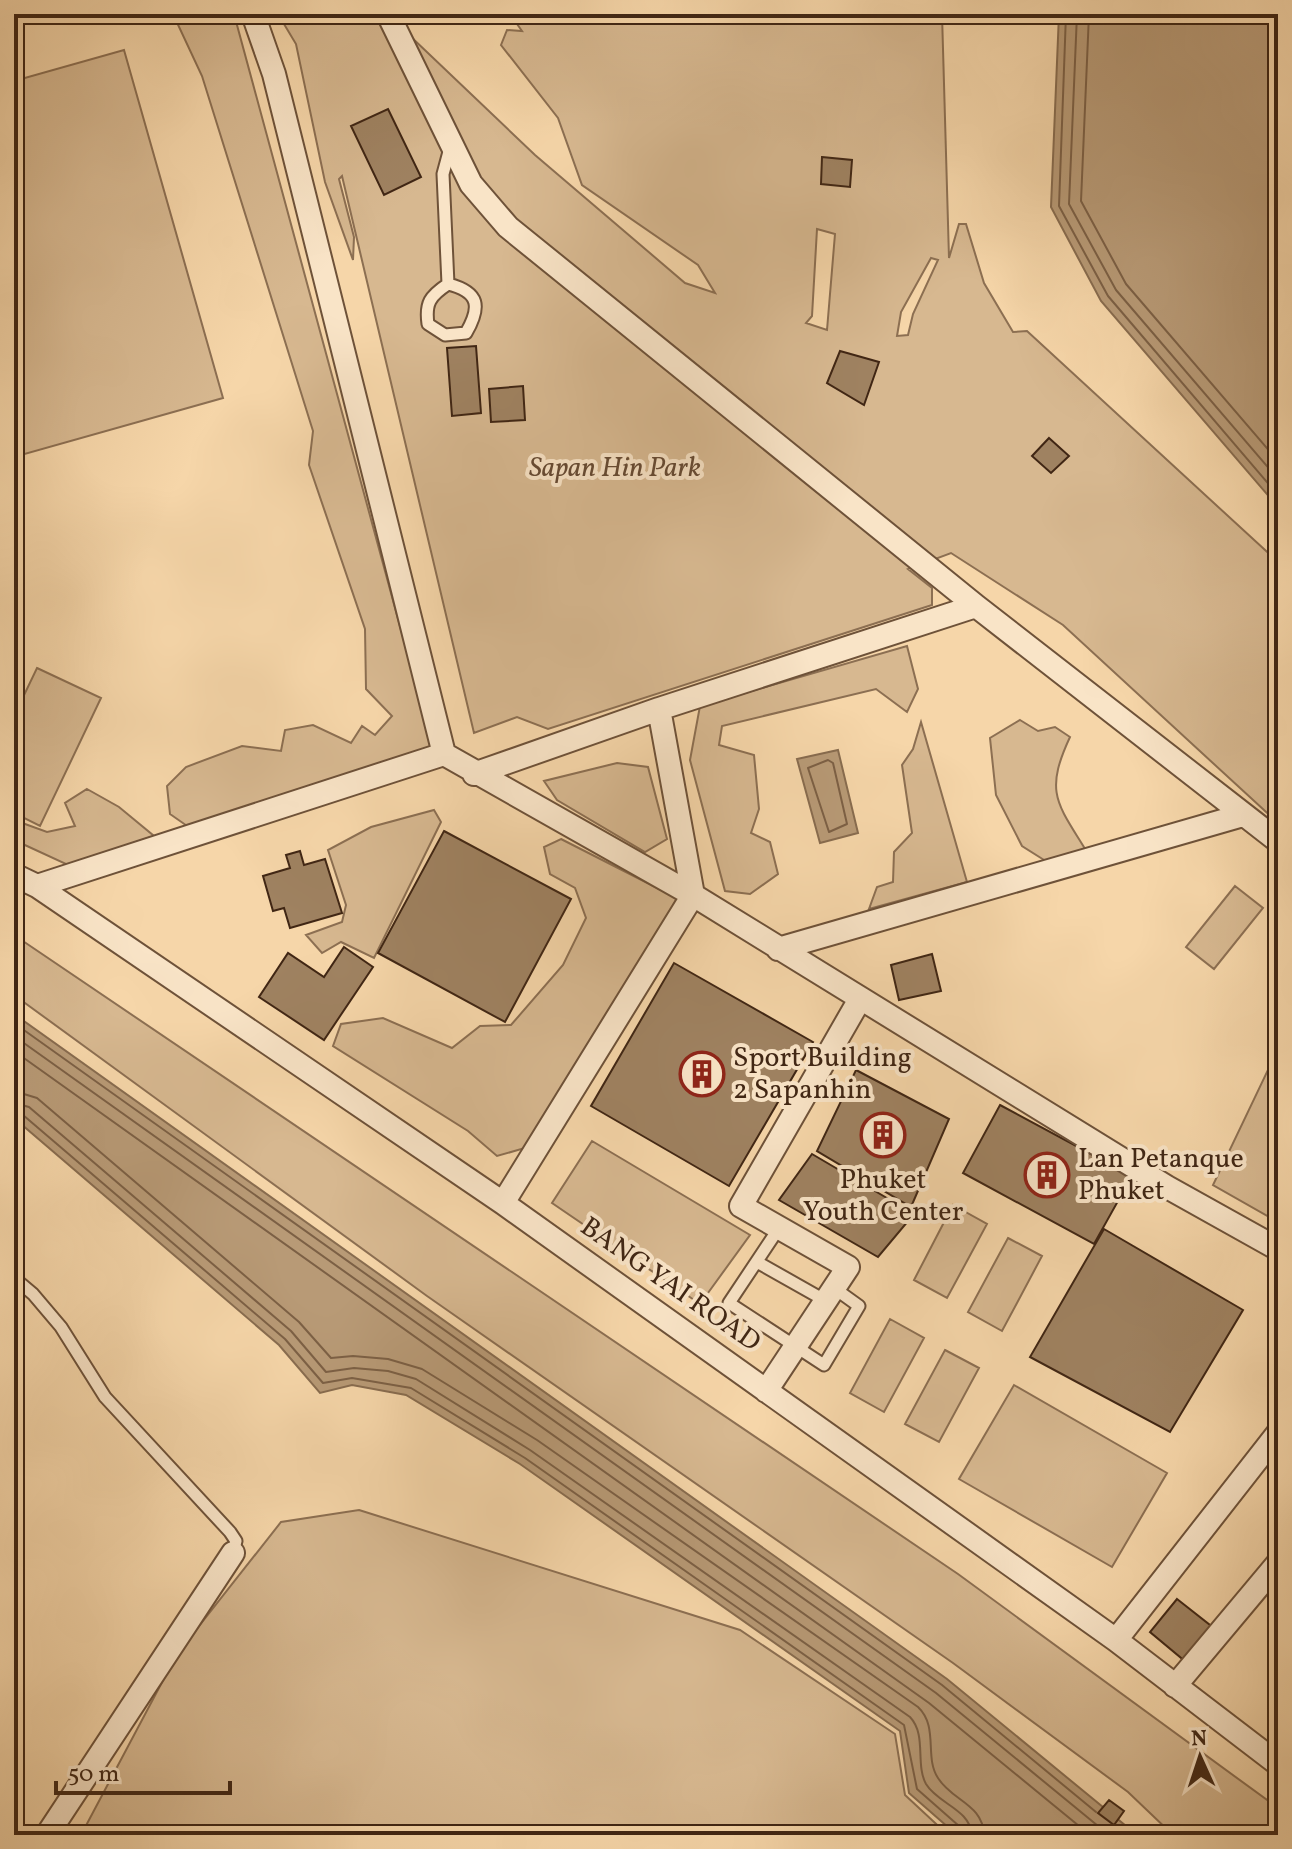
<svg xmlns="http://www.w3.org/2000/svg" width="1292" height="1849" viewBox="0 0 1292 1849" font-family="Vollkorn,serif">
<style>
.green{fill:#d7b890;stroke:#8c6f52;stroke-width:2;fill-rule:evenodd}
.water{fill:#b89a76;stroke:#886c4f;stroke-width:2}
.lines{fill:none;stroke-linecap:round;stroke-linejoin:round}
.shore{stroke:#7c6045;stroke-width:2}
.building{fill:#9f8261;stroke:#402614;stroke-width:2}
.service-casing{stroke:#6e5239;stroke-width:15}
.minor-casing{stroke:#6e5239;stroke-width:26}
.service{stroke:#f9e4c7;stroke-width:11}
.minor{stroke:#f9e4c7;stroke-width:22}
.labels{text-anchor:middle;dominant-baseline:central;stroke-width:8;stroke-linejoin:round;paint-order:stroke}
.park-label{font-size:28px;font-style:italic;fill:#664a33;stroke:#f9e4c7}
.poi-label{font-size:28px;fill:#402614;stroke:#f9e4c7;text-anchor:start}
.street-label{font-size:28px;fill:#402614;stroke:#f9e4c7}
</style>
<rect width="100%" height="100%" fill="#f6d6a9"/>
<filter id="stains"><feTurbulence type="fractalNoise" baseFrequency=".0025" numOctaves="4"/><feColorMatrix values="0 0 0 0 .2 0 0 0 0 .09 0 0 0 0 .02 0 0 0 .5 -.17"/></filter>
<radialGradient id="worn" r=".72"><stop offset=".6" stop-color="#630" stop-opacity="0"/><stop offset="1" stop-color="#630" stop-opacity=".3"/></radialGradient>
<!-- green -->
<path class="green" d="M173 14H234L433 748 190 828 170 814 167 786 186 767 242 746 281 751 285 730 313 725 351 743 362 726 375 735 392 716 366 689 365 629 309 465 313 431 202 76Z
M278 14H387L535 155 685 283 715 293 698 265 582 185 558 118 501 45 507 30 522 31 510 14H942L949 258 959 224H966L984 283 1013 332 1027 331 1278 562V823L1063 625 951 553 908 569 932 588V605L548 729 517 717 474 733 342 176 339 179 354 237 353 260 325 182 296 44ZM817 229 835 234 827 330 806 323 812 316ZM931 258 938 260 913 314 908 335 897 336 901 312Z
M124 50 223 398 14 457V81Z
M907 646 918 689 907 712 876 689 722 726 719 745 754 755 759 809 751 833 770 842 778 874 750 894 725 891 690 760 700 706Z
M37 668 101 698 40 826 14 813V716Z
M1020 720 1038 731 1055 727 1070 737C1044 793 1057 803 1087 852L1052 865 1022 846 996 795 990 738Z
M921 722 967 882 869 909 877 887 893 882 894 852 912 833 902 765 913 749Z
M617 763 648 767 667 839 645 852 557 800 544 781Z
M87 789 119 807 154 836 68 865 14 840V820L47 832 75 826 65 803Z
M434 810 441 822 374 958 341 942 322 953 306 935 342 922 346 905 328 850 371 827Z
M561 839 677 898 657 939 525 1148 497 1156 468 1131 333 1046 341 1024 383 1018 452 1048 480 1026 511 1025 563 965 586 918 575 888 550 874 544 847Z
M1235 886 1263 908 1214 969 1186 947Z
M14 935 958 1574 1278 1808V1835H1173L1128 1792 953 1663 427 1296 14 995Z
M1278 1049V1222L1213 1185Z
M592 1141 750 1235 700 1304 552 1203Z
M953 1205 987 1224 947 1298 914 1280Z
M1008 1238 1042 1256 1002 1331 968 1312Z
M890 1319 924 1338 884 1412 850 1393Z
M945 1350 979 1368 939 1442 905 1424Z
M1014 1385 1167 1473 1112 1567 959 1479Z
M359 1510 740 1630 895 1734 905 1795 948 1835H81L177 1654 281 1522Z"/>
<!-- water -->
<path class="water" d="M1059 14H1278V507L1101 301 1051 207Z
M838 750 858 833 820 843 797 759Z
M14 1014 947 1679 1137 1835H957L909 1793 900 1731 520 1464 406 1395 352 1385 320 1393 279 1345 14 1118Z"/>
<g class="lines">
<!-- shore -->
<path class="shore" d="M1066 14 1059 206 1108 296 1278 495
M1077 14 1069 204 1116 290 1278 479
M1089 14 1081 201 1126 284 1278 461
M828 760 833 763 847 824 829 832 808 768Z
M14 1023 942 1685 1096 1812
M14 1036 936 1693 1109 1835
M14 1051 929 1703 1090 1835
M14 1091 37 1098 299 1322 331 1358 353 1356 388 1359 422 1369 537 1440 918 1707C939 1727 924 1757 938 1778 952 1801 983 1804 984 1835
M14 1103 29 1107 291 1331 326 1372 354 1368 388 1371 416 1379 530 1450 910 1717C927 1735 915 1764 926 1784 938 1804 970 1809 972 1835
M14 1113 23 1115 285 1339 323 1383 352 1378 411 1388 525 1458 904 1725 917 1789 959 1826 962 1835"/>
</g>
<!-- building -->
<path class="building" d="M388 109 421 177 384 195 351 126Z
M822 157 852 160 850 187 821 184Z
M476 346 481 413 452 416 447 348Z
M840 351 879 362 864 405 827 383Z
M523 386 525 420 491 422 489 389Z
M1049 438 1069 456 1051 473 1032 456Z
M444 831 571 899 505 1022 378 953Z
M300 851 304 865 325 859 342 913 290 928 284 908 273 911 263 876 290 868 286 855Z
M344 947 373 967 324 1040 259 997 288 953 324 977Z
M932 954 941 991 899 1000 891 965Z
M674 963 813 1042 729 1186 591 1106Z
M856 1070 949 1119 911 1207 817 1151Z
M1000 1105 1132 1176 1094 1244 963 1173Z
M812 1154 914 1214 878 1257 779 1200Z
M1104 1229 1243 1310 1170 1432 1030 1357Z
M1177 1599 1215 1629 1186 1662 1150 1632Z
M1109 1800 1124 1811 1114 1825 1098 1813Z"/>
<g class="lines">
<!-- service casing -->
<g class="service-casing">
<path id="service" d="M448 284C480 292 481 307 466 333L445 335 428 324C425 303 430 296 448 284L443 174 450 148
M779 1228 729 1303 824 1365 859 1306 834 1288
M757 1262 826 1301
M14 1278 33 1294 61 1327 105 1397 230 1532 236 1541 233 1553"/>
</g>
<!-- minor casing -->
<g class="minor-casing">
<path id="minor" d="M253 14 274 74 444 754 693 895 1167 1187 1278 1249
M388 14 471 184 508 227 976 606 1278 841
M474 774 659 709 976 606
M14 875 37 886 503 1203 1116 1640 1278 1764
M37 886 444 754
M778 949 1243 815
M503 1203 693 895 659 709
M766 1391 848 1267 741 1206 860 999
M1116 1640 1278 1433
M1175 1686 1278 1563
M47 1835 233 1553"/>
</g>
<!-- service -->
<use href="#service" class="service"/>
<!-- minor -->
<use href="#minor" class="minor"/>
</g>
<!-- icons -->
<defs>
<g id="building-ring" transform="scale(2.3)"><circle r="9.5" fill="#f9e4c7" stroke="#8f2418" stroke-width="1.5"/><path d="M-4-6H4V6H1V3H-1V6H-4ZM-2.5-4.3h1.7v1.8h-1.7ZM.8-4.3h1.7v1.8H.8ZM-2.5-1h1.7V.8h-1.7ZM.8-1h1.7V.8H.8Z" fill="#8f2418"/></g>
</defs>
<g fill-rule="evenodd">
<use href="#building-ring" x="702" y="1074"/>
<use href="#building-ring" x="883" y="1135"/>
<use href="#building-ring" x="1047" y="1175"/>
</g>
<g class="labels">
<!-- park labels -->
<g class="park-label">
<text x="615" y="468">Sapan Hin Park</text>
</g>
<!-- poi labels -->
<g class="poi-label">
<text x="733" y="1058">Sport Building<tspan x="733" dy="32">2 Sapanhin</tspan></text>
<text x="1078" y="1159">Lan Petanque<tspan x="1078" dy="32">Phuket</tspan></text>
<text x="883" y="1180" text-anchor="middle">Phuket<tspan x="883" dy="32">Youth Center</tspan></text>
</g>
<!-- street labels -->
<g class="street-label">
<text transform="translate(670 1285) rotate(35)">BANG YAI ROAD</text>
</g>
</g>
<!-- margin -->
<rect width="1292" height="1849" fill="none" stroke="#f6d6a9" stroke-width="48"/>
<rect x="16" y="16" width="1260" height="1817" fill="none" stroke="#402614" stroke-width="4"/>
<rect x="24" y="24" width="1244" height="1801" fill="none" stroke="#402614" stroke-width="2"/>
<!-- north arrow -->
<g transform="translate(1200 1757) rotate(357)" stroke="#f9e4c7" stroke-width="6" paint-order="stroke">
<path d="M0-6L14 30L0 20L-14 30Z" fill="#402614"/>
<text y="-12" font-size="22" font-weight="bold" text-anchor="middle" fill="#402614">N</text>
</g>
<!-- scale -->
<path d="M56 1781v12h174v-12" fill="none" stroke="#402614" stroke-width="4"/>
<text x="68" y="1781" font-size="24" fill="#402614" stroke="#f9e4c7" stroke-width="6" paint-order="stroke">50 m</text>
<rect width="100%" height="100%" filter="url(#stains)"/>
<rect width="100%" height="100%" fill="url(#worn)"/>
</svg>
